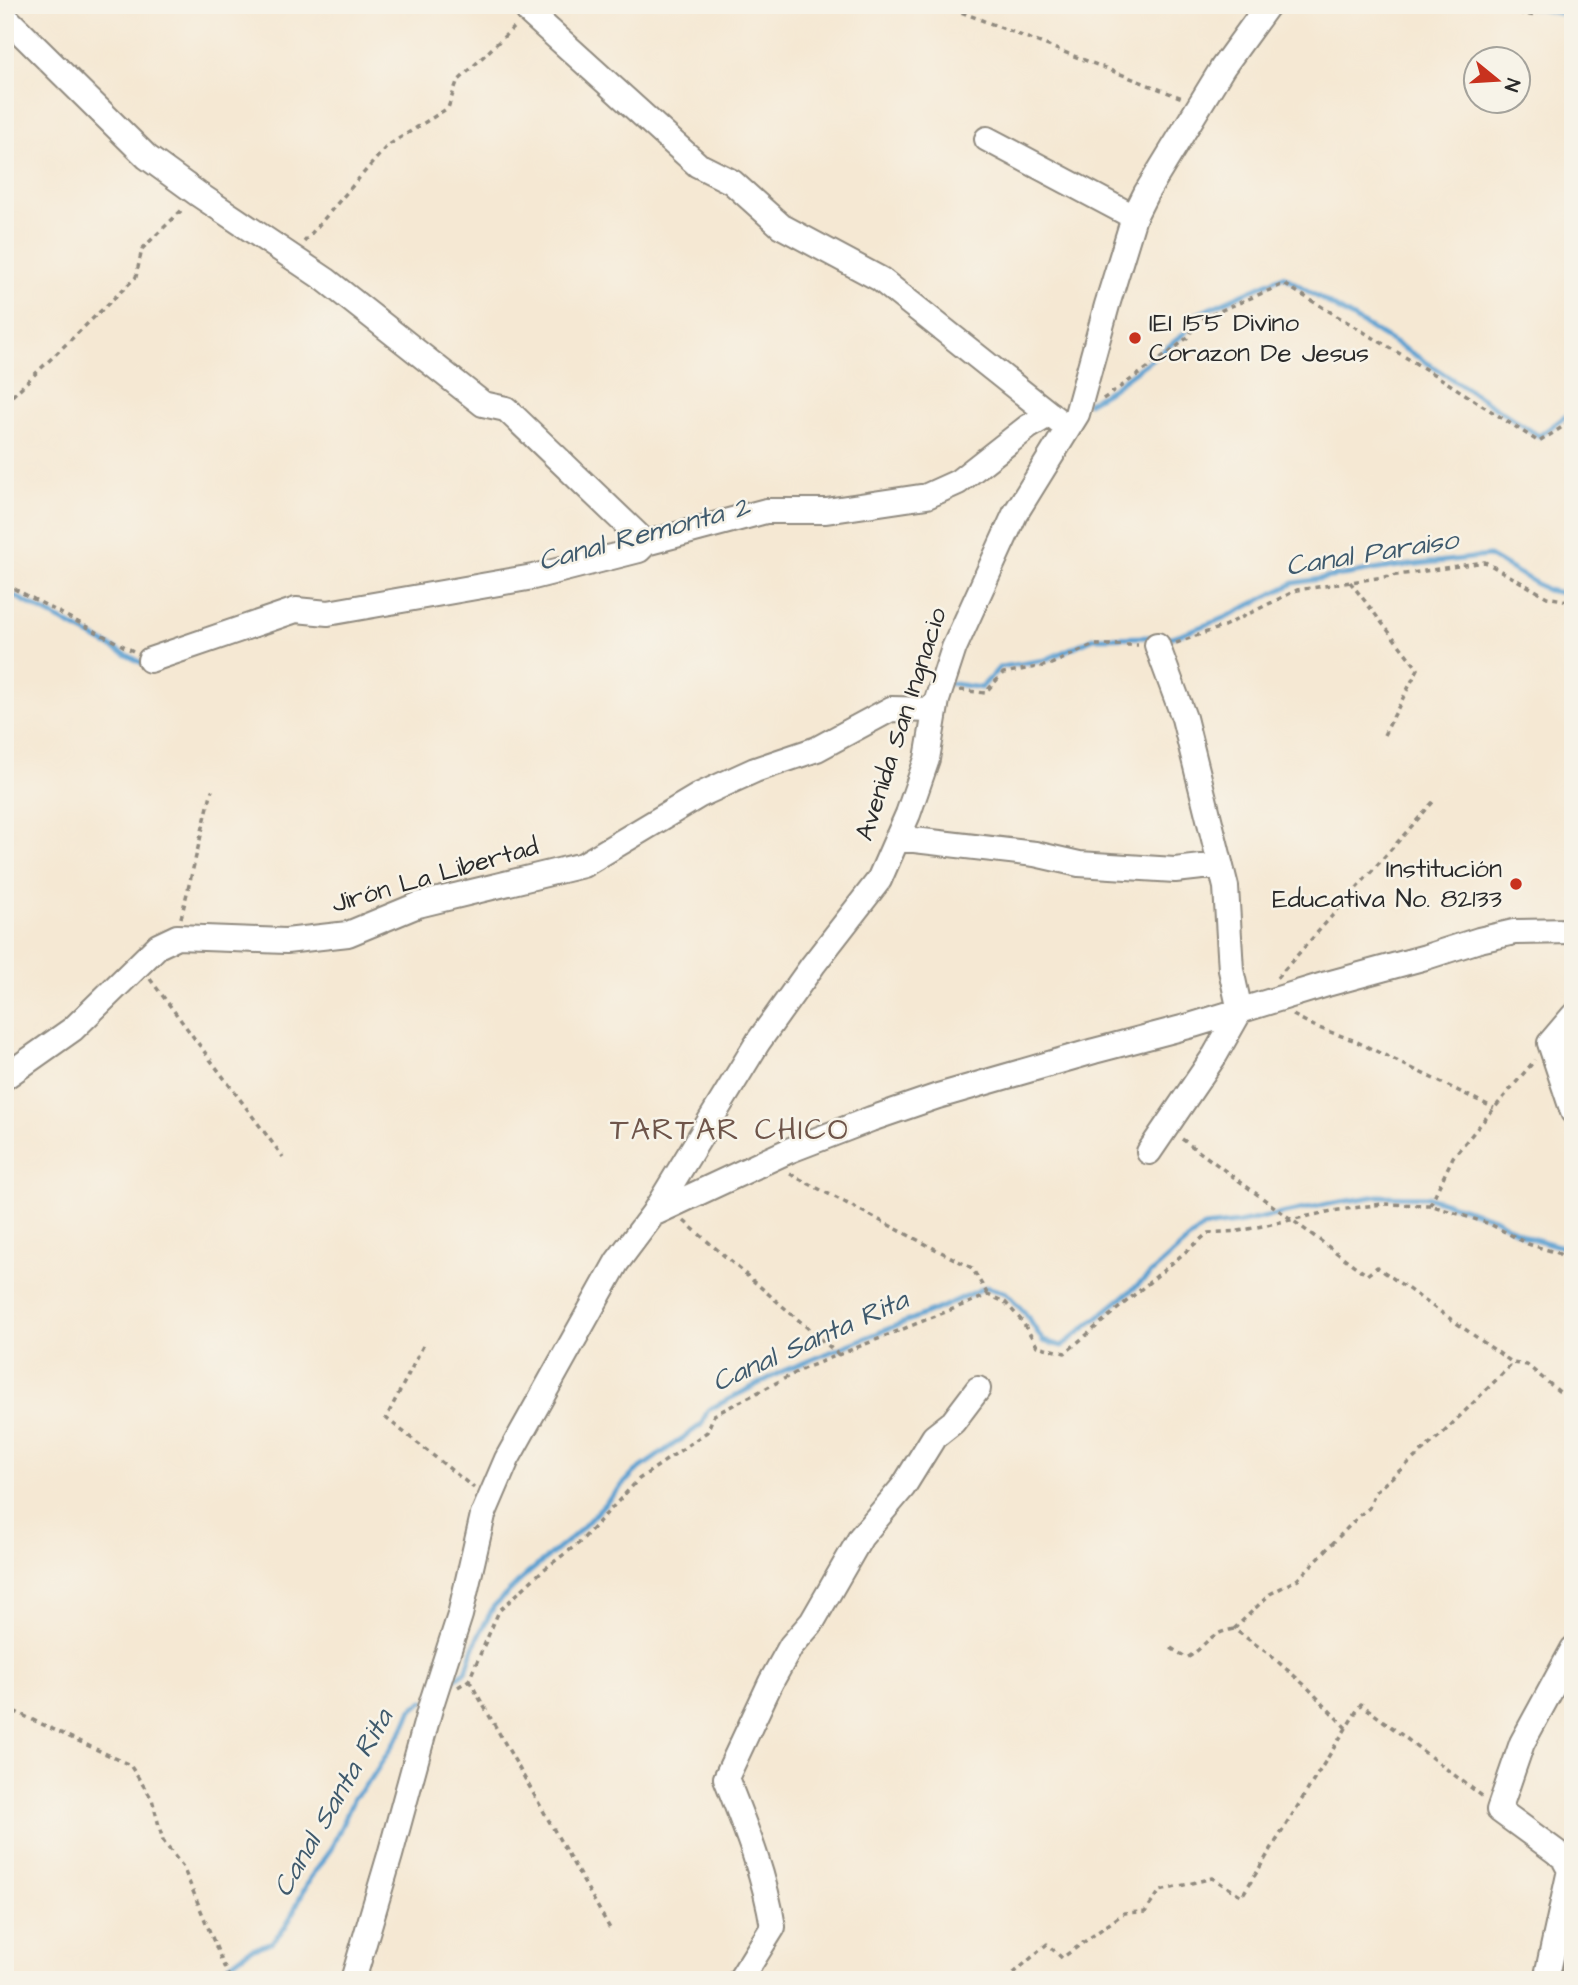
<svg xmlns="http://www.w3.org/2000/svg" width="1578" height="1985" viewBox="0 0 1578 1985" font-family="'Architects Daughter',sans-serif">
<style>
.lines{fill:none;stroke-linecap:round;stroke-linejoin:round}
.stream{stroke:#5ca0d1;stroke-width:5}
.minor-casing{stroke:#908a7f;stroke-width:28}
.path{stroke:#908a7f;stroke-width:3.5;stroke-dasharray:5 5;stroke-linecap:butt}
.minor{stroke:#fff;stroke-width:24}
.poi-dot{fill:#c8321e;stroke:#f7f3e8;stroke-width:2.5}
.labels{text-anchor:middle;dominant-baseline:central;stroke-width:5;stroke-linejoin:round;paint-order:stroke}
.poi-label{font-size:26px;fill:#2b2b2b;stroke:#f7f3e8;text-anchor:start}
.street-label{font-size:26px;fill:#2b2b2b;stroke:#f7f3e8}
.water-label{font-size:28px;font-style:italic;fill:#3f5a6d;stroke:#f7f3e8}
.quarter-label{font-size:30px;letter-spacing:2px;fill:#6f554a;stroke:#f7f3e8}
</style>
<rect width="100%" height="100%" fill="#f7f3e8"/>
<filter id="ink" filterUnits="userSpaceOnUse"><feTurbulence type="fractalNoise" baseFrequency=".0143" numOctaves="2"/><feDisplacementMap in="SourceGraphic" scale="14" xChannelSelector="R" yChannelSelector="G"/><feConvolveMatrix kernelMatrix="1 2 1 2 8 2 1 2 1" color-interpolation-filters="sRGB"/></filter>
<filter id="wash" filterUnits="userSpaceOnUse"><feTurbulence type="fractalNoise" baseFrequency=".00686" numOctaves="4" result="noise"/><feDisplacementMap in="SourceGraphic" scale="28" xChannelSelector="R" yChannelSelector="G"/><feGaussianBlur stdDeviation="1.57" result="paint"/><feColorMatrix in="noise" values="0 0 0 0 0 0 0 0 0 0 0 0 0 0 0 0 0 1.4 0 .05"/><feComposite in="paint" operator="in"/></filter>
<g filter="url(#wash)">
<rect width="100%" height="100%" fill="#f5e8d3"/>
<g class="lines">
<!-- stream -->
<path class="stream" d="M1519 5 1573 16
M1088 403 1107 392 1164 350 1185 333 1193 316 1283 276 1418 357 1539 436 1573 411
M5 591 142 663
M1162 637H1172L1222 619 1294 583 1392 567 1489 556 1547 590 1573 595
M949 683 981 688 1000 667 1045 660 1094 638 1152 637
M446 1685 466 1671 477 1639 494 1606 526 1575 576 1534 635 1472 701 1425 708 1410 783 1371 940 1308 986 1287 1006 1293 1025 1313 1043 1341 1062 1346 1138 1285 1203 1227 1238 1223 1328 1204 1378 1196 1428 1197 1494 1218 1527 1237 1562 1247 1573 1256
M211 1980 214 1976 249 1950 272 1942 286 1926 310 1878 331 1849 354 1798 371 1779 405 1726 412 1709 424 1701"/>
</g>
</g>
<g filter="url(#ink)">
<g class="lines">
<!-- minor casing -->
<g class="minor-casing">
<path id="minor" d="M529 12 698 165 732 182 781 226 880 279 1062 424
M5 17 147 157 198 194 326 280 483 404 506 409 646 543
M987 139 1134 217
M150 660 296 610 328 613 533 577 639 550 646 543 766 511H826L927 496 958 482 1028 427 1050 414
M897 838 1035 854 1079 864 1175 870 1220 865
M1573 1016 1550 1043 1573 1112
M5 1077 73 1029 158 946 177 937 286 941 348 934 418 905 583 865 700 795 755 770 817 749 891 709 935 710
M1149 1152 1215 1055 1240 1011 1231 970 1226 887 1184 718 1157 645
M653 1214 788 1151 871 1119 938 1096 1094 1051 1193 1025 1327 984 1426 957 1479 940 1514 932 1573 931
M353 1980 390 1855 431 1705 460 1615 483 1515 507 1459 617 1262 653 1214 758 1042 813 965 879 880 908 814 927 759 937 700 954 648 1015 514 1077 414 1107 305 1134 217 1146 193 1223 67 1268 5
M740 1980 773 1927C765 1875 745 1826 726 1778L771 1682 791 1646 812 1622 861 1537 903 1487 934 1437 953 1422 978 1389
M1546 1980 1570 1870 1563 1857 1499 1810 1522 1743 1573 1649"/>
</g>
<!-- path -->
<path class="path" d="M943 5 1182 98
M1479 5 1535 16 1542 5
M304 242 387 146 448 108 457 82 515 26
M1103 399 1169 353 1189 336 1196 321 1284 284 1440 378 1539 442 1573 420
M5 403 136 277 142 249 184 208
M1350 582 1418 669 1384 735
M5 584 133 651
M1176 643 1224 626 1297 590 1485 562 1547 597 1573 602
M960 690 985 693 1003 673 1049 665 1093 645H1138
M181 918 212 790
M1277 978 1433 802
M150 979 283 1157
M1293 1015 1316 1027 1353 1040 1494 1108
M1182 1139 1367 1275 1377 1267 1513 1363 1527 1365 1573 1403
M790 1174 972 1268 988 1295
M1430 1205 1453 1157 1535 1060
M684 1221 839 1355
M423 1346 386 1418 474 1488
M1234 1629 1270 1594 1298 1579 1359 1516 1369 1508 1375 1492 1443 1433 1513 1363
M1171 1648 1187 1658C1208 1645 1206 1634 1234 1629L1269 1654 1307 1687 1346 1728
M469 1680 612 1932
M458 1687 469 1680 499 1611 543 1570 579 1543 639 1479 707 1432 714 1415 803 1369 988 1295 1005 1302 1022 1321 1037 1346 1065 1353 1208 1233 1239 1231 1332 1211 1382 1204 1430 1205 1490 1224 1528 1244 1558 1253 1573 1265
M5 1707 130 1765 152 1799 163 1841 183 1867 226 1971 231 1980
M1006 1980 1047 1944 1062 1958 1124 1913 1145 1912 1160 1891 1212 1878 1242 1896 1361 1704 1482 1796"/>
<!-- minor -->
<use href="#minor" class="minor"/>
</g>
</g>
<!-- markers -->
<g class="poi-dot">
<circle cx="1135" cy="338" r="7"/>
<circle cx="1516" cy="884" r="7"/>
</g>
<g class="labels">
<!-- poi labels -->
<g class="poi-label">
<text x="1149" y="323">IEI 155 Divino<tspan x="1149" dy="30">Corazon De Jesus</tspan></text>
<text x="1502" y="869" text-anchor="end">Institución<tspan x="1502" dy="30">Educativa No. 82133</tspan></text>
</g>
<!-- street labels -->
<g class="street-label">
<text transform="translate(901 724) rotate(-72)">Avenida San Ingnacio</text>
<text transform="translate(435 875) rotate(-16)">Jirón La Libertad</text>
</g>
<!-- water labels -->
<g class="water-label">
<text transform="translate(644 534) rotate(-15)">Canal Remonta 2</text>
<text transform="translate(1372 553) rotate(-9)">Canal Paraiso</text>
<text transform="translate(810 1341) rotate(-24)">Canal Santa Rita</text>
<text transform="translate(333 1803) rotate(-60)">Canal Santa Rita</text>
</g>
<!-- quarter labels -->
<g class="quarter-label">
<text x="730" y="1130">TARTAR CHICO</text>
</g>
</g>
<!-- margin -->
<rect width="1578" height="1985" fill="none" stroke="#f7f3e8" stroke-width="28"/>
<!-- north arrow -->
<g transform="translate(1497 80) rotate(108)"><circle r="33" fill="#f7f3e8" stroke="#a5a39c" stroke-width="2"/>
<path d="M0-5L12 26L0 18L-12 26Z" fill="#c8321e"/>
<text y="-10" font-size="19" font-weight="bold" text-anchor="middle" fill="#2b2b2b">N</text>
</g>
</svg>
